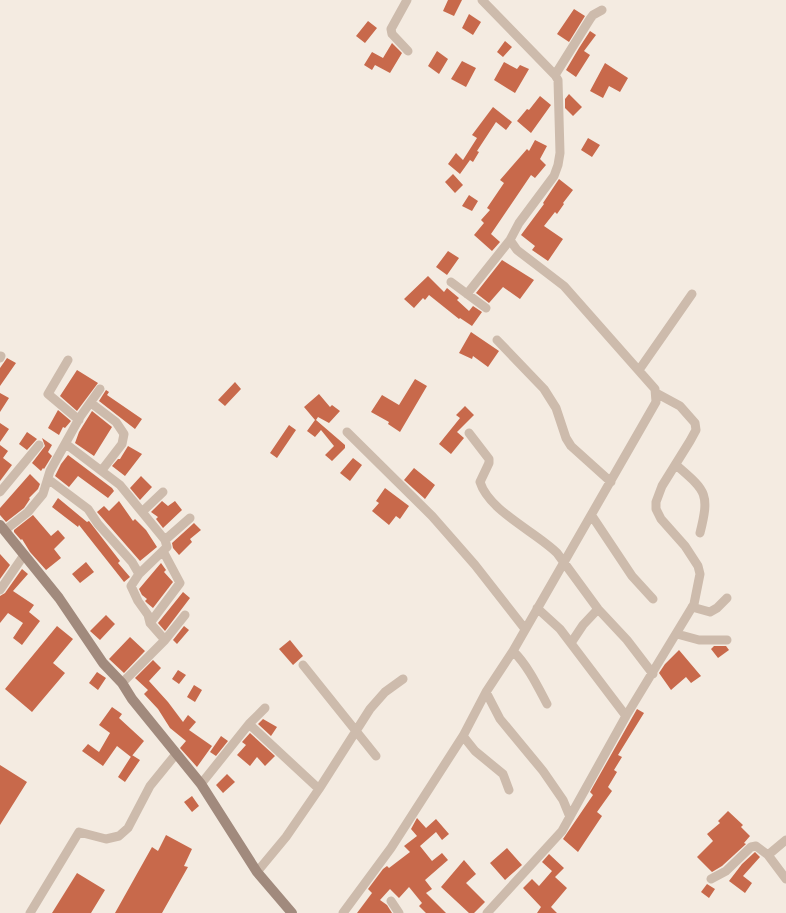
<svg xmlns="http://www.w3.org/2000/svg" width="786" height="913" viewBox="0 0 786 913" font-family="'Alegreya Sans',sans-serif">
<style>
.building{fill:#c8694b}
.lines{fill:none;stroke-linecap:round;stroke-linejoin:round}
.street{stroke:#cdbbac;stroke-width:9}
.secondary{stroke:#a18a7d;stroke-width:10}
</style>
<rect width="100%" height="100%" fill="#f4ebe1"/>
<!-- building -->
<path class="building" d="M448 0H462L454 16 443 11Z
M574 9 585 16 569 42 557 34Z
M469 14 481 22 473 35 462 28Z
M368 21 377 28 365 43 356 36Z
M590 31 596 35 584 51 590 55 576 77 566 70 579 48 582 50 579 48Z
M505 41 512 47 503 57 497 52Z
M392 43 402 53 390 73 375 65 372 70 364 65 372 52 383 58Z
M437 51 448 59 439 74 428 66Z
M462 61 476 68 466 87 451 79Z
M504 62 517 69 520 65 529 69 515 93 494 80Z
M605 63 628 78 620 92 609 86 603 98 590 91Z
M569 94 582 107 573 116 565 108V99Z
M540 96 551 105 531 133 517 121 527 109 529 110Z
M493 107 512 122 506 130 496 122 477 151 479 152 473 162 470 160 460 174 448 164 456 153 463 160 477 138 472 135Z
M588 138 600 145 592 157 581 150Z
M535 140 547 146 540 159 546 165 535 178 531 175 491 234 500 242 492 251 474 235 484 223 481 220 490 210 487 208 504 183 500 180 527 149 529 151Z
M453 174 463 185 455 193 445 182Z
M559 179 573 190 563 203 564 204 557 214 555 212 544 226 563 239 548 261 532 250 535 246 521 235 544 204 543 203Z
M469 195 478 201 472 211 462 206Z
M448 251 459 258 447 275 436 267Z
M502 260 534 280 520 299 503 287 489 303 476 293Z
M428 276 444 292 447 288 459 298 457 300 469 311 473 306 482 312 472 326 460 318 459 319 429 295 425 300 423 298 414 308 404 299Z
M471 332 499 351 488 367 473 356 472 359 459 353Z
M7 358 16 363 0 386V368Z
M77 370 98 383 77 411 60 396Z
M415 379 427 386 400 432 388 424 389 422 371 412 382 395 399 405Z
M235 382 241 389 225 406 218 400Z
M106 390 109 392 107 395 142 419 135 429 99 401Z
M0 393 9 398 0 412Z
M319 394 330 407 332 405 340 411 329 423 318 417 316 420 345 445V448L332 461 325 455 334 446 321 430 315 437 307 431 315 420 304 407Z
M465 406 474 415 457 432 464 438 451 454 439 444 460 418 456 415Z
M58 410 71 421 65 428 63 427 59 435 48 428Z
M92 411 112 427 94 456 75 443 79 432Z
M0 423 9 429 0 442Z
M289 425 296 430 277 458 270 453Z
M27 432 37 439 27 450 19 444Z
M42 438 52 445 48 452 52 456 44 469 43 468 41 471 32 463 45 446Z
M0 445 8 451 3 458 12 465 0 481Z
M128 446 142 454 125 476 112 466 118 459H120Z
M68 455 112 488 114 491 108 498 78 476 69 487 55 476 61 464Z
M353 458 362 465 350 481 340 473Z
M414 468 435 485 425 499 404 480Z
M30 474 40 484 38 489 29 498 30 499 24 508 6 522 0 515V508Z
M141 476 152 487 140 500 130 488Z
M385 488 409 506 400 519 396 516 389 525 372 511 379 503 376 501Z
M58 498 87 522 89 521 120 561 118 563 130 577 124 582 79 525 78 527 52 507Z
M119 501 133 521 135 519 146 530 157 547 140 561 97 512 104 506 109 511Z
M162 501 168 506 175 501 182 510 163 528 156 519 158 517 151 512Z
M33 515 51 536 58 530 65 538 54 549 61 558 46 570 30 552 22 539 21 540 14 532V530Z
M194 523 201 530 190 539 192 542 179 555 173 548 172 543Z
M0 554 10 565 0 579Z
M86 562 94 572 80 583 72 574Z
M161 563 166 570 164 572 173 582 153 608 147 603 145 601 147 599 142 595 139 589Z
M22 569 28 574 13 591 34 605 29 612 40 621 22 645 13 638 23 623 8 613 0 623V596L5 593Z
M183 592 190 598 165 631 158 623Z
M106 615 115 624 100 640 90 631Z
M57 626 73 639 53 663 65 673 32 712 5 689Z
M184 626 189 630 177 644 173 640Z
M130 637 145 651 124 673 109 659Z
M290 640 303 656 293 665 279 649Z
M714 646H726L729 650 718 658 711 649Z
M679 650 701 676 691 683 686 677 671 690 659 673 665 664Z
M153 660 161 668 149 681 168 702 183 722 188 715 196 722 189 730 212 746 197 767 180 748 186 741 170 728 158 709 144 694 148 690 135 678Z
M178 670 186 675 179 684 172 679Z
M97 672 106 678 98 690 89 683Z
M194 685 202 690 195 702 187 697Z
M112 707 122 714 119 718 144 741 131 757 117 746 103 766 82 751 88 744 99 752 110 733 99 725Z
M637 709 644 713 618 755 622 757 614 770 617 772 608 787 612 791 597 812 602 816 578 852 563 839 593 795 590 792Z
M263 719 277 727 271 736 258 724Z
M250 733 275 756 265 766 257 757 250 766 237 755 246 745 242 742Z
M221 736 228 741 216 756 210 752Z
M132 755 140 760 125 782 118 777Z
M0 765 27 782 0 825Z
M227 774 235 782 223 793 216 785Z
M192 796 199 806 192 812 184 802Z
M728 811 743 825 741 827 750 836 744 843 746 844 722 866 712 872 697 857 713 841 707 834 720 823 718 821Z
M417 818 426 828 436 819 449 834 442 840 436 832 420 846 432 861 442 853 448 860 425 880 432 889 426 893 446 913H426L419 906 422 903 409 887 399 898 390 889 380 900 387 905 392 913H357L372 893 368 889 383 869 387 866 389 868 410 852 404 846 417 836 411 829Z
M166 835 192 849 184 866 188 867 162 913H115L152 847 158 851Z
M507 848 522 865 505 880 490 863Z
M755 852 760 857 743 876 752 883 745 893 729 881 742 864Z
M549 854 564 868 555 877 567 888 551 907 557 913H537L541 907 523 888 532 879 539 886 552 871 542 862Z
M464 860 476 874 466 883 485 902 474 913H469L441 887Z
M77 873 105 890 91 913H52Z
M707 884 715 889 709 898 701 892Z"/>
<g class="lines">
<!-- street -->
<path class="street" d="M407 0 391 29 392 34 408 51
M555 75 590 19 593 15 602 10
M451 282 486 308
M467 294 510 240 519 223 554 176 558 165 560 153 558 80 555 75 482 0
M497 340 544 389 556 408 566 438 571 446 611 482
M0 358 1 356
M68 360 48 394 79 420
M639 370 692 294
M91 403 116 422 124 434 122 444 102 470
M347 432 432 516 475 565 525 629
M469 433 489 459V463L480 482C489 511 536 532 557 553L598 609 627 640 653 674
M66 444 120 485 165 540 167 547 139 574
M676 465C706 491 710 493 700 533
M48 479 88 509 98 524 132 562 139 574 131 586 138 601 148 615 150 623 165 640 122 683
M0 492 39 445
M143 511 163 492
M592 516 632 576 653 599
M5 530 28 512 43 494 50 471 80 417 100 389
M165 540 190 518
M0 590 24 555
M692 607 710 612 717 608 727 598
M537 608 560 629 626 716
M150 623 180 583 163 551
M677 634 699 640H727
M165 640 185 615
M571 643 583 625 598 609
M513 651C528 666 537 685 547 704
M303 665 376 756
M486 692 500 719 543 771 563 800 570 817
M249 724 319 789
M463 736 475 751 503 774 509 790
M201 784 249 724 265 708
M768 855 786 840
M257 872 286 837 319 789 370 709 385 692 403 679
M711 879 726 871 751 847 756 846 768 855 786 879
M391 901 399 913
M30 913 79 832 106 839 119 836 128 828 150 786 176 754
M343 913 391 848 463 736 486 692 513 651 656 402 655 389 564 286 517 250 510 240
M487 913 562 831 626 716 694 604 700 574 698 566 685 546 661 519 656 509V502L662 486 690 441 696 430 695 423 680 406 656 393"/>
<!-- secondary -->
<path class="secondary" d="M0 525 59 598 103 663 122 683 132 699 201 784 257 872 292 913"/>
</g>
</svg>
